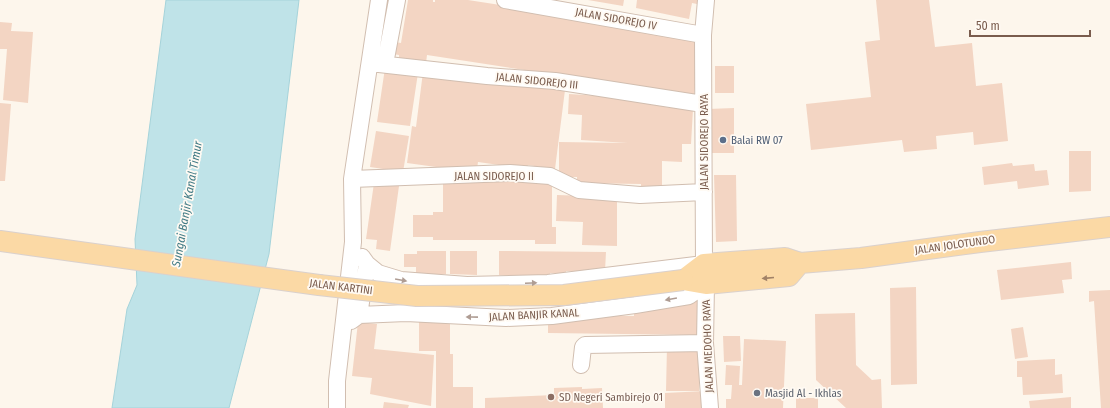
<svg xmlns="http://www.w3.org/2000/svg" width="1110" height="408" viewBox="0 0 1110 408" font-family="'Fira Sans Condensed',sans-serif">
<style>
.water{fill:#bfe3e8;stroke:#a5d3da}
.building{fill:#f3d5c3}
.lines{fill:none;stroke-linecap:round;stroke-linejoin:round}
.minor-casing{stroke:#d1beb0;stroke-width:18}
.major-casing{stroke:#dad1cd;stroke-width:22}
.minor{stroke:#fff;stroke-width:16}
.major{stroke:#fbd9a5;stroke-width:20}
.major-bridge-casing{stroke:#dad1cd;stroke-width:22;stroke-linecap:butt}
.major-bridge{stroke:#fbd9a5;stroke-width:20}
.oneway{fill:#a18267}
.oneway2{fill:#af9d94}
.service-dot{fill:#5c6f8a;stroke:#fffaf3;stroke-width:1.5}
.worship-dot{fill:#6b7280;stroke:#fffaf3;stroke-width:1.5}
.education-dot{fill:#8d6e63;stroke:#fffaf3;stroke-width:1.5}
.labels{text-anchor:middle;dominant-baseline:central;stroke-width:3.5;stroke-linejoin:round;paint-order:stroke}
.street-label{font-size:11px;fill:#7a5c4d;stroke:#fffaf3}
.service-label{font-size:11px;fill:#4e5e75;stroke:#fffaf3;text-anchor:start}
.worship-label{font-size:11px;fill:#5b616d;stroke:#fffaf3;text-anchor:start}
.education-label{font-size:11px;fill:#785e54;stroke:#fffaf3;text-anchor:start}
.water-label{font-size:12px;font-style:italic;fill:#437c86;stroke:#fffaf3}
</style>
<rect width="100%" height="100%" fill="#fdf6ec"/>
<!-- water -->
<path class="water" d="M166 0H299L269 254 229 408H112L127 309 137 285 135 239Z"/>
<!-- building -->
<path class="building" d="M408 0H433V2H435V0H468L701 36 694 96 427 55 426 63 399 58V55L393 54 395 42 401 43Z
M588 0H624L623 6Z
M637 0H697V4L692 3 689 19 636 8Z
M876 0H929L935 47 972 43 976 86 1002 83 1008 141 974 145 973 132 936 136 937 149 904 152 902 140 811 150 806 104 871 97 865 42 880 40Z
M0 22 12 23 11 31 33 32 28 103 3 100 7 49H0Z
M715 66H734V93H715Z
M385 68 418 73 410 126 377 122Z
M423 72 565 90 555 169 528 165 527 169 478 162 477 169 459 166 458 170 407 163 412 126 416 127Z
M569 94 649 99 664 104V107L693 109 691 144H682V162L662 161V186H641V184L577 183V177H559V142L628 143 581 140 582 115 568 114Z
M0 103 11 104 5 181H0Z
M734 108V153H711L708 109Z
M376 131 409 136 403 172 370 167Z
M1069 151H1091V191L1069 192Z
M1012 163 1013 166 1034 164 1035 171 1047 170 1049 185 1018 189 1017 181 984 185 982 167Z
M714 175H736L737 241 716 242Z
M443 178H552V227H556V244H535V240H433V237H413V215H433V212H443Z
M374 183 399 186 390 251 376 249 377 240 366 239Z
M557 195 617 197V246L582 245 583 222 556 221Z
M417 251H446V274H416V267H404V254H417Z
M450 251H477V275L450 274Z
M499 251 606 252 605 271H566V273H550V275H499Z
M1071 262 1072 279 1062 280 1064 293 1001 300 997 270Z
M916 287 917 384 891 385 890 288Z
M1110 290V408H1101L1094 301 1089 302V291Z
M683 301H700V335L548 333V317L580 315 634 316V310Z
M855 313 856 365 872 380 881 379 882 408H846L816 380 815 314Z
M419 319H450V354H453V387H473V408H436V351H419Z
M358 322 377 324 374 349 434 355 431 406 370 394 372 378 352 376Z
M1023 327 1028 357 1015 359 1011 329Z
M723 336H740L741 361 724 362Z
M744 339 786 341 783 408H726V399H731L732 385H725L726 365 740 366 739 385H742Z
M667 346H700L699 391H666Z
M1055 359V375L1062 374 1063 393 1023 395 1022 377H1017V361Z
M582 387V389L602 388 603 408H485V398L554 395V388Z
M705 391 706 408H665V393Z
M1071 397V408H1030L1029 401Z
M796 398H818V408H796Z
M384 402 409 405 408 408H383Z"/>
<g class="lines">
<!-- minor casing -->
<g class="minor-casing">
<path id="minor" d="M505 0 703 35
M706 0 703 35 704 264 706 284 705 343 710 408
M370 63 487 76 555 81 703 104
M385 64 397 0
M352 179 510 173 550 176 579 190 640 195 704 192
M367 264 378 273 401 280 467 285 548 283 704 264
M359 315 406 313 506 318 552 316 635 305 689 296 706 284
M351 321 359 315 367 264 362 257
M581 365 583 347 585 345 705 343
M337 408V381L353 242 352 179 379 0"/>
</g>
<!-- major casing -->
<g class="major-casing">
<path id="major" d="M0 241 319 285
M683 280 704 264 785 258 800 263 861 258 980 242 1110 227
M683 280 706 284 789 276 800 263"/>
</g>
<!-- minor -->
<use href="#minor" class="minor"/>
<!-- major -->
<use href="#major" class="major"/>
<!-- major-bridge casing -->
<g class="major-bridge-casing">
<path id="major-bridge" d="M319 285 417 296 564 295 683 280"/>
</g>
<!-- major-bridge -->
<use href="#major-bridge" class="major-bridge"/>
</g>
<!-- one-way arrows -->
<defs><path id="oneway-solid" d="M-6-.8H1V-3.2L6.5 0L1 3.2V.8H-6Z"/></defs>
<use class="oneway" href="#oneway-solid" transform="translate(768 278) rotate(175)"/>
<g class="oneway2">
<use href="#oneway-solid" transform="translate(401 280) rotate(10)"/>
<use href="#oneway-solid" transform="translate(531 283) rotate(-2)"/>
<use href="#oneway-solid" transform="translate(671 299) rotate(170)"/>
<use href="#oneway-solid" transform="translate(472 317) rotate(-179)"/>
</g>
<!-- markers -->
<circle class="service-dot" cx="723" cy="140" r="4"/>
<circle class="worship-dot" cx="757" cy="393" r="4"/>
<circle class="education-dot" cx="551" cy="397" r="4"/>
<g class="labels">
<!-- street labels -->
<g class="street-label">
<text transform="translate(616 19) rotate(10)">JALAN SIDOREJO IV</text>
<text transform="translate(537 81) rotate(6)">JALAN SIDOREJO III</text>
<text transform="translate(704 142) rotate(-90)">JALAN SIDOREJO RAYA</text>
<text x="494" y="176">JALAN SIDOREJO II</text>
<text transform="translate(955 245) rotate(-8)">JALAN JOLOTUNDO</text>
<text transform="translate(341 287) rotate(7)">JALAN KARTINI</text>
<text transform="translate(534 315) rotate(-3)">JALAN BANJIR KANAL</text>
<text transform="translate(708 346) rotate(-92)">JALAN MEDOHO RAYA</text>
</g>
<!-- service labels -->
<g class="service-label">
<text x="731" y="140">Balai RW 07</text>
</g>
<!-- worship labels -->
<g class="worship-label">
<text x="765" y="393">Masjid Al - Ikhlas</text>
</g>
<!-- education labels -->
<g class="education-label">
<text x="559" y="397">SD Negeri Sambirejo 01</text>
</g>
<!-- water labels -->
<g class="water-label">
<text transform="translate(187 204) rotate(-80)">Sungai Banjir Kanal Timur</text>
</g>
</g>
<!-- scale -->
<path d="M970 30v6h120v-6" fill="none" stroke="#7a5c4d" stroke-width="2"/>
<text x="976" y="30" font-size="12" fill="#7a5c4d" stroke="#fffaf3" stroke-width="3" paint-order="stroke">50 m</text>
</svg>
